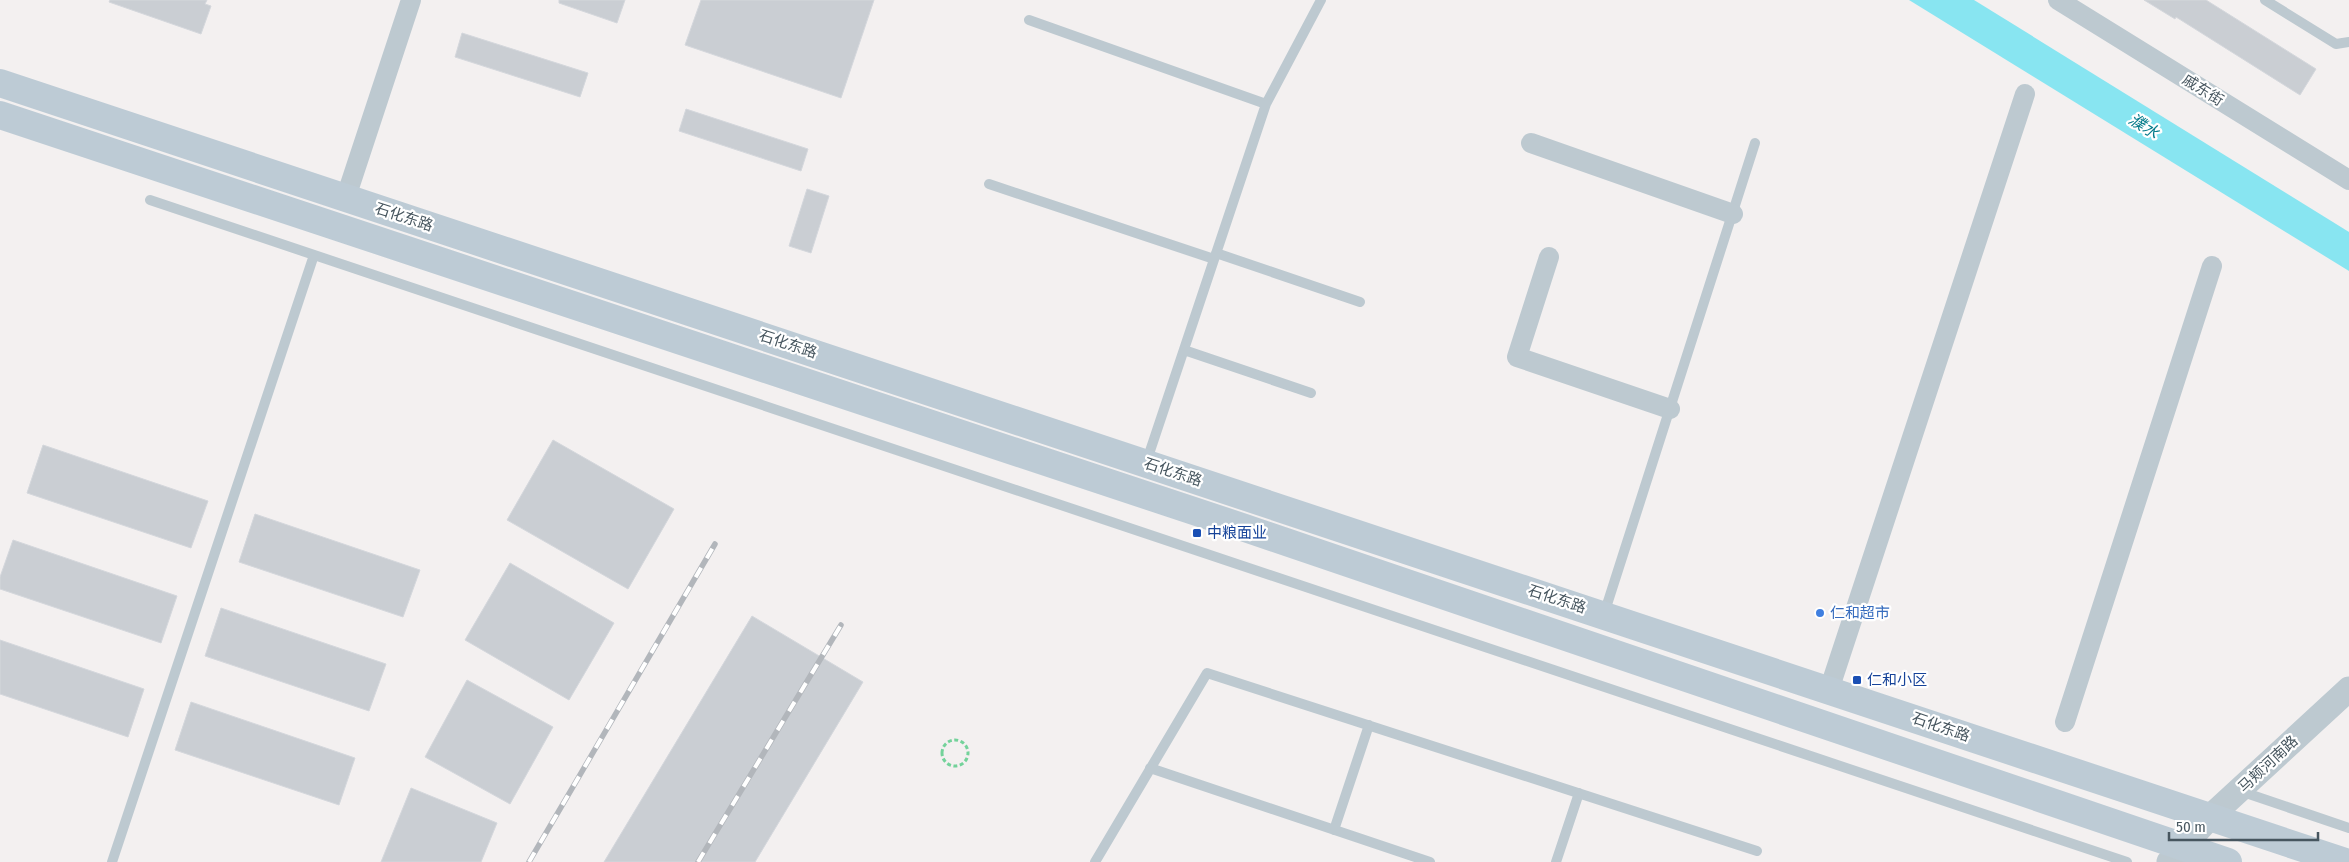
<svg xmlns="http://www.w3.org/2000/svg" width="2349" height="862" viewBox="0 0 2349 862" font-family="'Fira Sans Condensed','Noto Sans SC',sans-serif">
<style>
.water{fill:#88e5f1}
.pier{fill:#f3f0f0}
.building{fill:#caced3;stroke:#d4d7dc}
.lines{fill:none;stroke-linecap:round;stroke-linejoin:round}
.path{stroke:#73d29a;stroke-width:3;stroke-dasharray:4 2.5;stroke-linecap:butt}
.service{stroke:#bdc9d0;stroke-width:10}
.minor{stroke:#bdc9d0;stroke-width:20}
.tertiary{stroke:#bdc9d0;stroke-width:25}
.secondary{stroke:#bdcbd5;stroke-width:28}
.rail-casing{stroke:#b2b6bb;stroke-width:5.5}
.rail{stroke:#fff;stroke-width:4;stroke-dasharray:11;stroke-linecap:butt}
.transit-dot{fill:#1a4fb4;stroke:#fff;stroke-width:2}
.shop-dot{fill:#3f7fe0;stroke:#fff;stroke-width:2}
.labels{text-anchor:middle;dominant-baseline:central;stroke-width:4.5;stroke-linejoin:round;paint-order:stroke}
.street-label{font-size:15px;fill:#47565f;stroke:#fff}
.transit-label{font-size:15px;fill:#164399;stroke:#fff;text-anchor:start}
.shop-label{font-size:15px;fill:#366cbe;stroke:#fff;text-anchor:start}
.water-label{font-size:16px;font-style:italic;fill:#077c8b;stroke:#fff}
</style>
<rect width="100%" height="100%" fill="#f3f0f0"/>
<!-- water -->
<path class="water" d="M1909 0H1974L2349 232V271Z"/>
<!-- pier -->
<path class="pier" d="M2346 803 2349 804V862L2317 839Z"/>
<!-- building -->
<path class="building" d="M110 0H207L205 4 211 6 201 34 109 2Z
M559 0H625L617 23 559 3Z
M701 0H874L841 98 685 45Z
M2144 0H2206L2316 69 2300 95 2176 17 2175 19Z
M462 33 588 73 580 97 455 57Z
M686 109 808 149 801 171 679 131Z
M807 189 829 196 811 253 789 246Z
M553 440 674 509 628 589 507 520Z
M43 445 208 501 191 548 27 493Z
M255 514 420 570 403 617 239 562Z
M13 540 177 596 161 643 0 589V577Z
M510 563 614 623 569 700 465 640Z
M221 608 386 664 369 711 205 656Z
M752 616 863 682 755 862H604Z
M0 640 144 689 128 737 0 694Z
M467 680 553 727 510 804 425 757Z
M191 702 355 758 339 805 175 750Z
M411 788 497 823 481 862H381Z"/>
<g class="lines">
<!-- path -->
<path class="path" d="M942 753a13 13 0 1 1 26 0a13 13 0 1 1-26 0Z"/>
<!-- service -->
<path class="service" d="M2265 0 2336 44 2349 42
M1029 20 1266 104
M989 184 1214 259
M150 200 2127 862
M1216 253 1360 302
M1184 350 1311 393
M1146 463 1266 104 1321 0
M1604 614 1755 143
M1150 768 1430 862
M2240 791 2349 828
M1334 830 1369 725
M112 862 314 255
M1095 862 1207 673 1757 851
M1556 862 1579 793"/>
<!-- minor -->
<path class="minor" d="M2058 0 2349 180
M1531 143 1733 214
M346 197 411 0
M1549 257 1517 357 1670 409
M1829 690 2025 94
M2065 722 2212 266"/>
<!-- tertiary -->
<path class="tertiary" d="M2169 862 2210 817 2349 689"/>
<!-- secondary -->
<path class="secondary" d="M0 83 2345 862
M0 115 1245 528 2228 862"/>
<!-- rail casing -->
<g class="rail-casing">
<path id="rail" d="M529 862 715 544
M698 862 841 625"/>
</g>
<!-- rail -->
<use href="#rail" class="rail"/>
</g>
<!-- markers -->
<g class="transit-dot">
<rect x="1192" y="528" width="10" height="10" rx="2.5"/>
<rect x="1852" y="675" width="10" height="10" rx="2.5"/>
</g>
<circle class="shop-dot" cx="1820" cy="613" r="5"/>
<g class="labels">
<!-- street labels -->
<g class="street-label">
<text transform="translate(2203 90) rotate(32)">戚东街</text>
<text transform="translate(404 217) rotate(18)">石化东路</text>
<text transform="translate(788 344) rotate(18)">石化东路</text>
<text transform="translate(1173 472) rotate(18)">石化东路</text>
<text transform="translate(1557 599) rotate(18)">石化东路</text>
<text transform="translate(1941 727) rotate(19)">石化东路</text>
<text transform="translate(2268 764) rotate(-43)">马颊河南路</text>
</g>
<!-- transit labels -->
<g class="transit-label">
<text x="1207" y="533">中粮面业</text>
<text x="1867" y="680">仁和小区</text>
</g>
<!-- shop labels -->
<g class="shop-label">
<text x="1830" y="613">仁和超市</text>
</g>
<!-- water labels -->
<g class="water-label">
<text transform="translate(2144 126) rotate(32)">濮水</text>
</g>
</g>
<!-- scale -->
<path d="M2169 832v8h149v-8" fill="none" stroke="#47565f" stroke-width="2.5"/>
<text x="2176" y="832" font-size="15" fill="#47565f" stroke="#ffffff" stroke-width="4" paint-order="stroke">50 m</text>
</svg>
